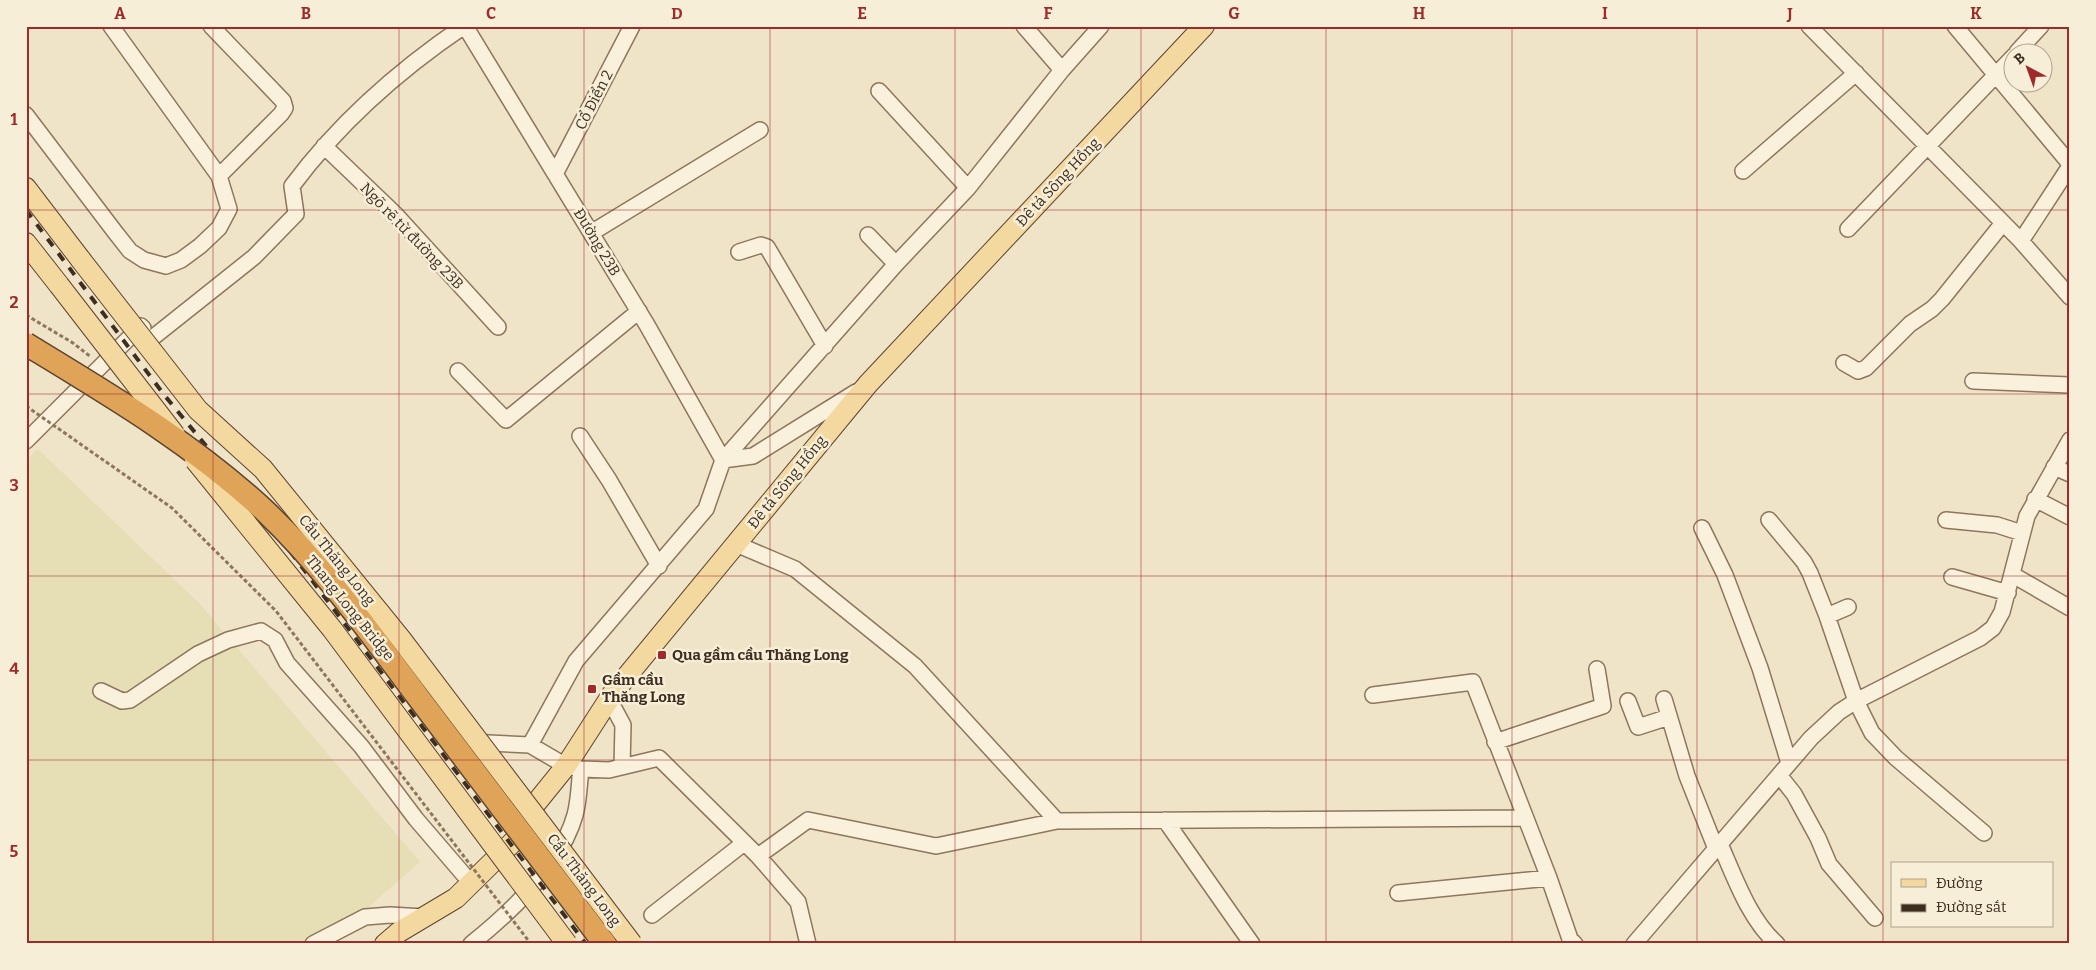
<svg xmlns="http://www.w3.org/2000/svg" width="2096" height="970" viewBox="0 0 2096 970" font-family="Bitter,serif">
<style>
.farmland{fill:#e6deb5}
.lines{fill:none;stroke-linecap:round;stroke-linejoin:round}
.minor-casing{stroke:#8d765c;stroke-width:18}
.major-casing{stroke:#5b4430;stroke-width:22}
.minor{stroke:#faf1dc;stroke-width:15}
.major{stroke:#f3d9a0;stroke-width:20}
.rail{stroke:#3d2e20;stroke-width:4;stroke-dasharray:9 9;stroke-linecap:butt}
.major-bridge-casing{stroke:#5b4430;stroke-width:22;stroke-linecap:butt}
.highway-bridge-casing{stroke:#5b4430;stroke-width:25;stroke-linecap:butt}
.path-bridge{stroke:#8d765c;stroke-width:3;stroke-dasharray:4 2.5;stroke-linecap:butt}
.major-bridge{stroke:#f3d9a0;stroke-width:20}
.highway-bridge{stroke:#e0a458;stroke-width:22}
.grid{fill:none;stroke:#9e2a2b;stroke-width:1;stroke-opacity:0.55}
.poi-dot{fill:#9e2a2b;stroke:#f7eed8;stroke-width:2}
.labels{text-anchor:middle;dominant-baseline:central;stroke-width:5;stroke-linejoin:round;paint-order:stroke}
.street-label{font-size:15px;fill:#3d2e20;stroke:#f7eed8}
.poi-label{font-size:15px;font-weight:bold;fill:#3d2e20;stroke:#f7eed8;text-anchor:start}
.neatline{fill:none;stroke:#9e2a2b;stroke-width:2}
.grid-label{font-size:16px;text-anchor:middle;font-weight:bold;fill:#9e2a2b}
</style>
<rect width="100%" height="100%" fill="#f0e4c8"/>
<!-- farmland -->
<path class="farmland" d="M38 449 199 603 420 862 326 944H26V461Z"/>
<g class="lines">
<!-- minor casing -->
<g class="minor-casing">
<path id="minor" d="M211 26 283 101 285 108 281 114 219 176
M465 26 647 325 723 460
M1024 26 1062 70
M1809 26 2021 241 2070 297
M1955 26 2070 164
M2017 52 2041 26
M879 91 968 188
M26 115 115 232 130 251 144 260 166 266 181 260 200 246 219 228 229 209 219 176 111 26
M324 146 396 215 498 327
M1743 171 1856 73
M555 174 632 26
M1848 229 2014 56
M591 233 760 130
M868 235 896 264
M2021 241 2070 166
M739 252 761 245 767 247 825 346
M151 339 254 257 296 214 292 186C339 123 399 70 464 26
M1844 363 1858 371 1866 368 1910 324 1932 309 1942 299 2003 223
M458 371 506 420 639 311
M1973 381 2070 385
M580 436 609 480 659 566
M26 441 141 326 143 328
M723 460 753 456 856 392
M2054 467 2070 474
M2035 499 2070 517
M1769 520 1804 562 1810 573 1827 616 1856 701 1872 733 1896 758 1984 833
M1946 520 1997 525 2022 533
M1702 528 1725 575 1760 668 1789 763
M736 544 795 569 915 666 1057 821
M2013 575 2070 608
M1952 577 2008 593
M1827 616 1848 607
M101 691 122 701 130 700 198 654 228 640 261 631 275 640 287 663 361 746 416 819 471 883
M1373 695 1473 682 1549 878 1570 939 1575 944
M609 699 623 725 622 767
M1664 699 1687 776 1716 849
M1628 701 1638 727 1669 717
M451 726 467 742 530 745 566 766 581 769 609 770 659 758 758 856 798 902 808 944
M1495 742 1603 706 1597 669
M530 745 576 661 706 509 723 460 896 264 968 188 1062 70 1101 26
M1779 775 1794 794 1818 838 1829 864 1875 918
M1165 820 1252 944
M1720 844C1735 878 1749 919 1777 944
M758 856 808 820 936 846 1057 821 1524 818
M1398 893 1549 878
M652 915 744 843
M313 944 365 917 390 915 424 917
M471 944C511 912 561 865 575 815 579 801 579 784 581 769
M1634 944 1811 738 1839 712 1856 701 1980 638 1993 628 2002 612 2027 516 2070 440"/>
</g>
<!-- major casing -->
<g class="major-casing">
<path id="major" d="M26 188 81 260
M26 243 59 285
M385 944 399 932 456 898 518 837 528 813 566 766 613 693 868 384 1204 26"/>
</g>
<!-- minor -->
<use href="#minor" class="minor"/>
<!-- major -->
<use href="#major" class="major"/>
<!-- rail -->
<path class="rail" d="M26 210 165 396 259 510 586 944"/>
<!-- major-bridge casing -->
<g class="major-bridge-casing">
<path id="major-bridge" d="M81 260 198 410 263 469 401 639 632 944
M59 285 175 435
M195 460 332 629 567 944"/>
</g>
<!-- highway-bridge casing -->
<g class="highway-bridge-casing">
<path id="highway-bridge" d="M26 344C110 395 193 444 265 511 324 567 370 633 418 697 480 780 543 861 605 944"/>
</g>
<!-- path-bridge -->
<path class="path-bridge" d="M26 315 73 343 91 357
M26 406 172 508 276 611 531 944"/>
<!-- major-bridge -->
<use href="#major-bridge" class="major-bridge"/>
<!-- highway-bridge -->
<use href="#highway-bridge" class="highway-bridge"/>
</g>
<!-- grid -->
<path class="grid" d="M213 26V944M399 26V944M584 26V944M770 26V944M955 26V944M1141 26V944M1326 26V944M1512 26V944M1697 26V944M1883 26V944M26 210H2070M26 394H2070M26 576H2070M26 760H2070"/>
<!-- markers -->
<g class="poi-dot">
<rect x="657" y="650" width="10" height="10" rx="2.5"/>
<rect x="587" y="684" width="10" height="10" rx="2.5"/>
</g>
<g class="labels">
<!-- street labels -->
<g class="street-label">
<text transform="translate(594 100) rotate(-63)">Cổ Điển 2</text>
<text transform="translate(1058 182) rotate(-47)">Đê tả Sông Hồng</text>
<text transform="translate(412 236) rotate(46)">Ngõ rẽ từ đường 23B</text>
<text transform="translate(597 242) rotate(59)">Đường 23B</text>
<text transform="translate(787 482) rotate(-51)">Đê tả Sông Hồng</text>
<text transform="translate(337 560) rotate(51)">Cầu Thăng Long</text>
<text transform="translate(350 608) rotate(51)">Thang Long Bridge</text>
<text transform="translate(584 880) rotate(53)">Cầu Thăng Long</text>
</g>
<!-- poi labels -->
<g class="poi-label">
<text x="672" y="655">Qua gầm cầu Thăng Long</text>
<text x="602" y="680">Gầm cầu<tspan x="602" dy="17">Thăng Long</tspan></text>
</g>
</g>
<!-- border -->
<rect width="2096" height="970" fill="none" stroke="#f7eed8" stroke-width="55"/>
<!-- legend -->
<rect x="1891" y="862" width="162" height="65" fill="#f7eed8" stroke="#ada18e"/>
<rect x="1901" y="879" width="25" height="8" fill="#f3d9a0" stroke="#ada18e"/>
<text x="1936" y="888" font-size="15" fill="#3d2e20">Đường</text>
<rect x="1901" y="904" width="25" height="8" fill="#3d2e20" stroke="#ada18e"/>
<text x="1936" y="912" font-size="15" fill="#3d2e20">Đường sắt</text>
<!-- north arrow -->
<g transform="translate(2028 68) rotate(319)"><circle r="24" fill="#f7eed8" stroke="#ada18e"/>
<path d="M0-4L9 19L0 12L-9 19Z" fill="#9e2a2b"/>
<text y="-8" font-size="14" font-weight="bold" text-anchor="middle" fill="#3d2e20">B</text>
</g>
<rect x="28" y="28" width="2040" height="914" class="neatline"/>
<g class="grid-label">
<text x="120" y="19">A</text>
<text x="306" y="19">B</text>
<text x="491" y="19">C</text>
<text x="677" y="19">D</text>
<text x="862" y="19">E</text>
<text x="1048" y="19">F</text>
<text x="1234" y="19">G</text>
<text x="1419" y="19">H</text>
<text x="1605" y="19">I</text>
<text x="1790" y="19">J</text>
<text x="1976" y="19">K</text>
<text x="14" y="125">1</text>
<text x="14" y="308">2</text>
<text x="14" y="491">3</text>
<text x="14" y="674">4</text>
<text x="14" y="857">5</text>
</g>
</svg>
